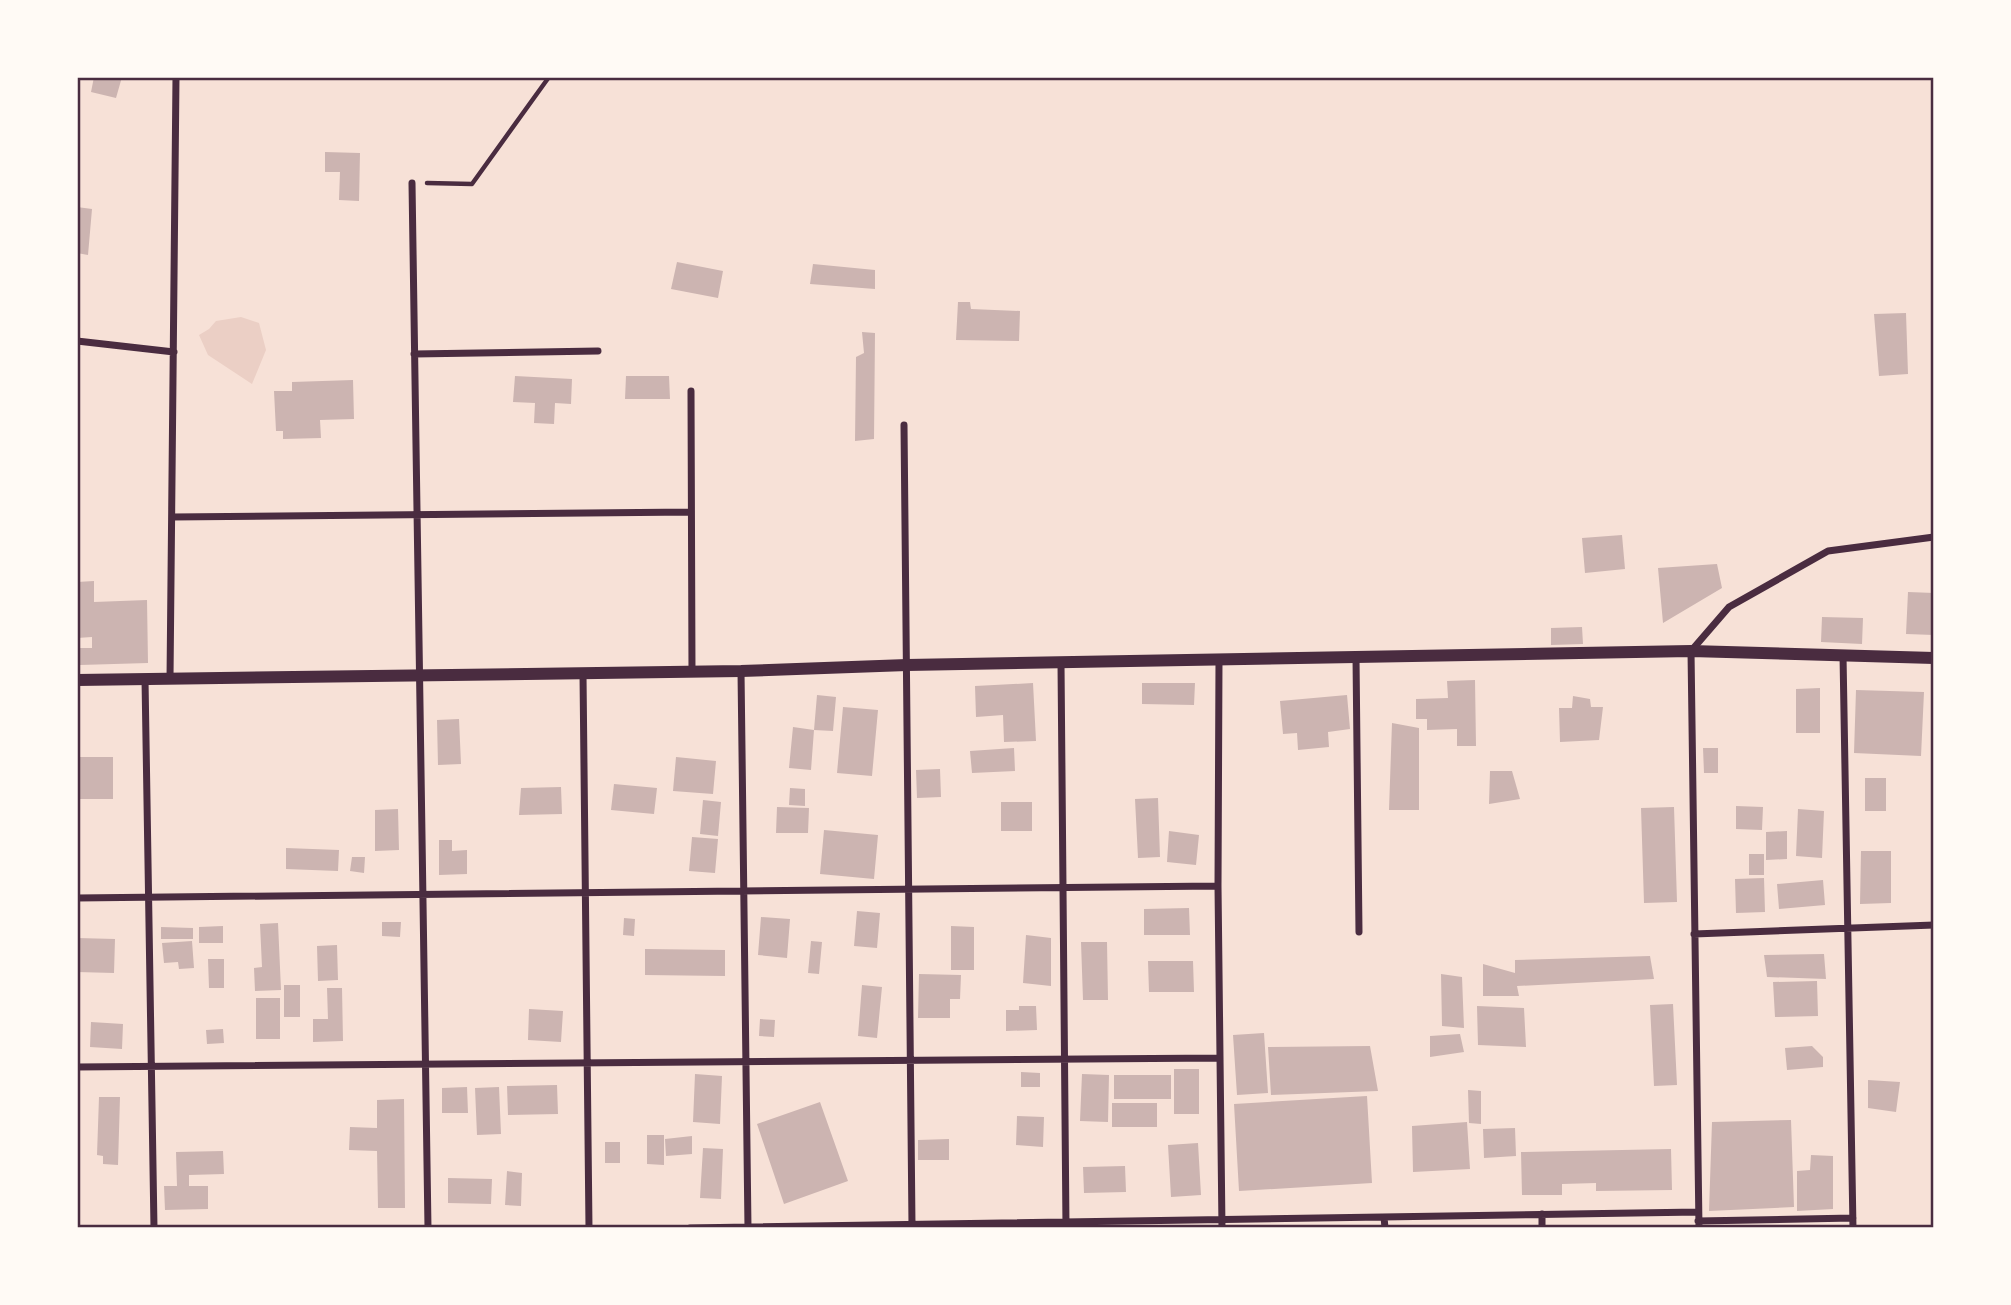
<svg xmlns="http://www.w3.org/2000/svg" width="2011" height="1305" viewBox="0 0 2011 1305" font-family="Cabin,sans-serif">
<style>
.green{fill:#ebcfc5}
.building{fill:#ccb4b1}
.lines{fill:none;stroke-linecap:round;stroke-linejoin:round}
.path{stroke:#4a2c40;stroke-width:4.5}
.minor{stroke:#4a2c40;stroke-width:7}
.tertiary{stroke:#4a2c40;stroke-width:12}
.neatline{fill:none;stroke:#4a2c40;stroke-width:2.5}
</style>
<rect width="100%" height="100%" fill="#f7e1d7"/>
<!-- green -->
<path class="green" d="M241 317 259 323 266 350 252 384 208 355 199 335 209 329 216 321Z"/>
<!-- building -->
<path class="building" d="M94 77H122L116 98 91 92Z
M325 152 360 153 359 201 339 200 340 172H325Z
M77 207 92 209 88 255 77 253Z
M677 262 723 271 718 298 671 289Z
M813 264 875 270V289L810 284Z
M958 302H970L971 309 1020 311 1019 341 956 340Z
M1906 313 1908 374 1879 376 1874 314Z
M862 332 875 333 874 439 855 441 856 357 864 353Z
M515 376 572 379 571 404 555 403 554 424 534 423 535 403 513 402Z
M626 376H669L670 399H625Z
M353 380 354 419 320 420 321 438 283 439V431H276L274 391H292V382Z
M1622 535 1625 569 1585 573 1582 538Z
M1717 564 1722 588 1663 623 1658 568Z
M94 581V602L147 600 148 663 80 665 79 648H92V637L77 638V582Z
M1908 592 1934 593V635L1906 634Z
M1822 617 1863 618 1862 644 1821 642Z
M1582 627 1583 644 1551 645V628Z
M1475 680 1476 746H1457V729L1427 730V719H1416V699L1448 698 1447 681Z
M1033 683 1036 741 1004 742 1003 715 976 717 975 686Z
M1142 683H1195L1194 705 1142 704Z
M1820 688V733H1796V689Z
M1856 690 1924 692 1921 756 1854 753Z
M817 695 836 697 833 731 814 730Z
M1347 695 1350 729 1328 732 1329 747 1298 750 1297 733 1283 734 1280 701Z
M1573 696 1590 699 1591 707H1603L1599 740 1560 742 1559 708H1572Z
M843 707 878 710 872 776 837 773Z
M459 719 461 764 438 765 437 720Z
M1392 723 1419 728V810H1389Z
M793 727 814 730 811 770 789 768Z
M1014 748 1015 771 972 773 970 751Z
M1703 748H1718V773H1704Z
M77 757H113V799H77Z
M676 757 716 761 713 794 673 791Z
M940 769 941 797 917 798 916 770Z
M1490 771H1512L1520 799 1489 804Z
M1865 778H1886V811H1865Z
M614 784 657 788 654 814 611 810Z
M561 787 562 814 519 815 521 788Z
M790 788 805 789V806L789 805Z
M1158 798 1160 857 1138 858 1135 799Z
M703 800 721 802 718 836 700 834Z
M1001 802H1032V831H1001Z
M1736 806 1763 807 1762 830 1736 829Z
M777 807 809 808 808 833H776Z
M1674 807 1677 902 1644 903 1641 808Z
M398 809 399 850 375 851V810Z
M1798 809 1824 811 1822 858 1796 856Z
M824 830 878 835 874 879 820 874Z
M1169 831 1199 835 1196 865 1167 862Z
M1787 831V859L1766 860V832Z
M692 837 718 839 715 873 689 871Z
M439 840H452V851L467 850V874L439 875Z
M286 848 339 850 338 871 286 869Z
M1861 851H1891V903L1860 904Z
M1749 854H1764V875H1749Z
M352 857H365L364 873 350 871Z
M1764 878 1765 912 1736 913 1735 879Z
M1823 880 1825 905 1779 909 1777 884Z
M1189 908 1190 935H1144V909Z
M857 911 880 913 877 948 854 946Z
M761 917 790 919 787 958 758 955Z
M624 918 635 919 634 936 623 935Z
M382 922H401L400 937 382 936Z
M278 923 281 990 255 991 254 968 262 967 260 924Z
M223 926V943H199V927Z
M951 926 974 927V970H951Z
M161 927 193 928V939H161Z
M1026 935 1051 938V986L1023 983Z
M77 938 115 939 114 973 77 972Z
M192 941 194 968 179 969 178 962 164 963 162 943Z
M811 941 822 942 819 974 808 973Z
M1081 942H1107L1108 1000H1083Z
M337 945 338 980 318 981 317 946Z
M645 949 725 950V976L645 975Z
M1824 954 1826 979 1767 977 1764 955Z
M1650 956 1654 979 1517 986 1519 996H1483V964L1515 973V960Z
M208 959H224V988H209Z
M1148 961H1193L1194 992H1149Z
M919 974 961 975 960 999H950V1018H918Z
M1441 974 1462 977 1464 1028 1442 1026Z
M1817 981 1818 1016 1775 1017 1773 982Z
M284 985H300V1017H284Z
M862 985 882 987 877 1038 858 1036Z
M327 988H342L343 1041 313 1042V1019H328Z
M256 998H280V1039H256Z
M1673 1004 1677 1085 1654 1086 1650 1005Z
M1019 1006H1036L1037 1030 1006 1031V1010H1019Z
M1477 1006 1524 1008 1526 1047 1478 1045Z
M529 1009 563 1011 561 1042 528 1040Z
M760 1019 775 1020 774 1037 759 1036Z
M91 1022 123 1024 122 1049 90 1047Z
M223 1029 224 1043 207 1044 206 1030Z
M1264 1033 1268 1093 1237 1095 1233 1035Z
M1460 1034 1464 1052 1430 1057V1036Z
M1370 1046 1378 1091 1271 1095 1268 1047Z
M1812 1046 1823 1057V1067L1787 1070 1785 1048Z
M1174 1069H1199V1114H1174Z
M1021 1072 1040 1073V1087H1021Z
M695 1074 722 1076 720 1124 693 1122Z
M1082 1074 1109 1075 1108 1122 1080 1121Z
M1114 1075H1171V1099H1114Z
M1868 1080 1900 1082 1896 1112 1868 1108Z
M557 1085 558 1114 508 1115 507 1086Z
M467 1087 468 1113H442V1088Z
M499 1087 501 1134 477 1135 475 1088Z
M1468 1090 1481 1091V1124L1469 1123Z
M1367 1096 1372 1183 1239 1191 1234 1104Z
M99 1097H120L118 1165 103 1164V1156L97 1155Z
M404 1099 405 1208H378L377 1151 349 1150 350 1127 377 1128V1100Z
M820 1102 848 1181 784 1204 757 1124Z
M1112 1103H1157V1127H1112Z
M1017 1116 1044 1117 1043 1147 1016 1145Z
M1791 1120 1794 1207 1709 1211 1712 1122Z
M1467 1122 1470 1169 1413 1172 1412 1126Z
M1515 1128 1516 1156 1484 1158 1483 1129Z
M647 1135H664V1165L647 1164Z
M692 1136V1154L666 1156 665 1139Z
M949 1139V1160H918V1140Z
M605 1142H620V1163H605Z
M1198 1143 1201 1195 1171 1197 1168 1145Z
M703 1148 723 1149 721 1199 700 1198Z
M1671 1149 1672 1190 1596 1191V1183L1562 1184V1195H1522L1521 1152Z
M223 1151 224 1174 189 1175V1186H208V1209L165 1210 164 1186H177L176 1152Z
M1811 1155 1833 1156V1209L1797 1211V1171L1810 1170Z
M1125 1166 1126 1192 1084 1193 1083 1167Z
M507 1171 522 1173 521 1206 505 1205Z
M448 1178 492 1179 491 1204 448 1203Z"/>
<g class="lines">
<!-- path -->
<path class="path" d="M427 183 472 184 549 77"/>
<!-- minor -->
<path class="minor" d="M412 183 428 1228
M77 341 174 352
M414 354 598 351
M691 391 692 672
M904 425 912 1226
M172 517 691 512
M1843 655 1853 1228
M1356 657 1359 932
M1219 660 1218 886 1222 1228
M1061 663 1066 1228
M741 671 748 1228
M583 674 589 1228
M145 679 154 1228
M170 679 176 77
M77 898 1218 886
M1694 934 1934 925
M77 1067 1220 1058
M1542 1214V1228
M1384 1217 1385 1228
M1698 1221 1853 1218
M690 1228 1698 1212
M1699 1228 1691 651 1729 607 1828 551 1934 537"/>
<!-- tertiary -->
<path class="tertiary" d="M77 680 741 671 907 665 1691 651 1934 658"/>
</g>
<!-- border -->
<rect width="2011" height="1305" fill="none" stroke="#fffaf5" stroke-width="158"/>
<rect x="79" y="79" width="1853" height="1147" class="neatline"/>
</svg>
